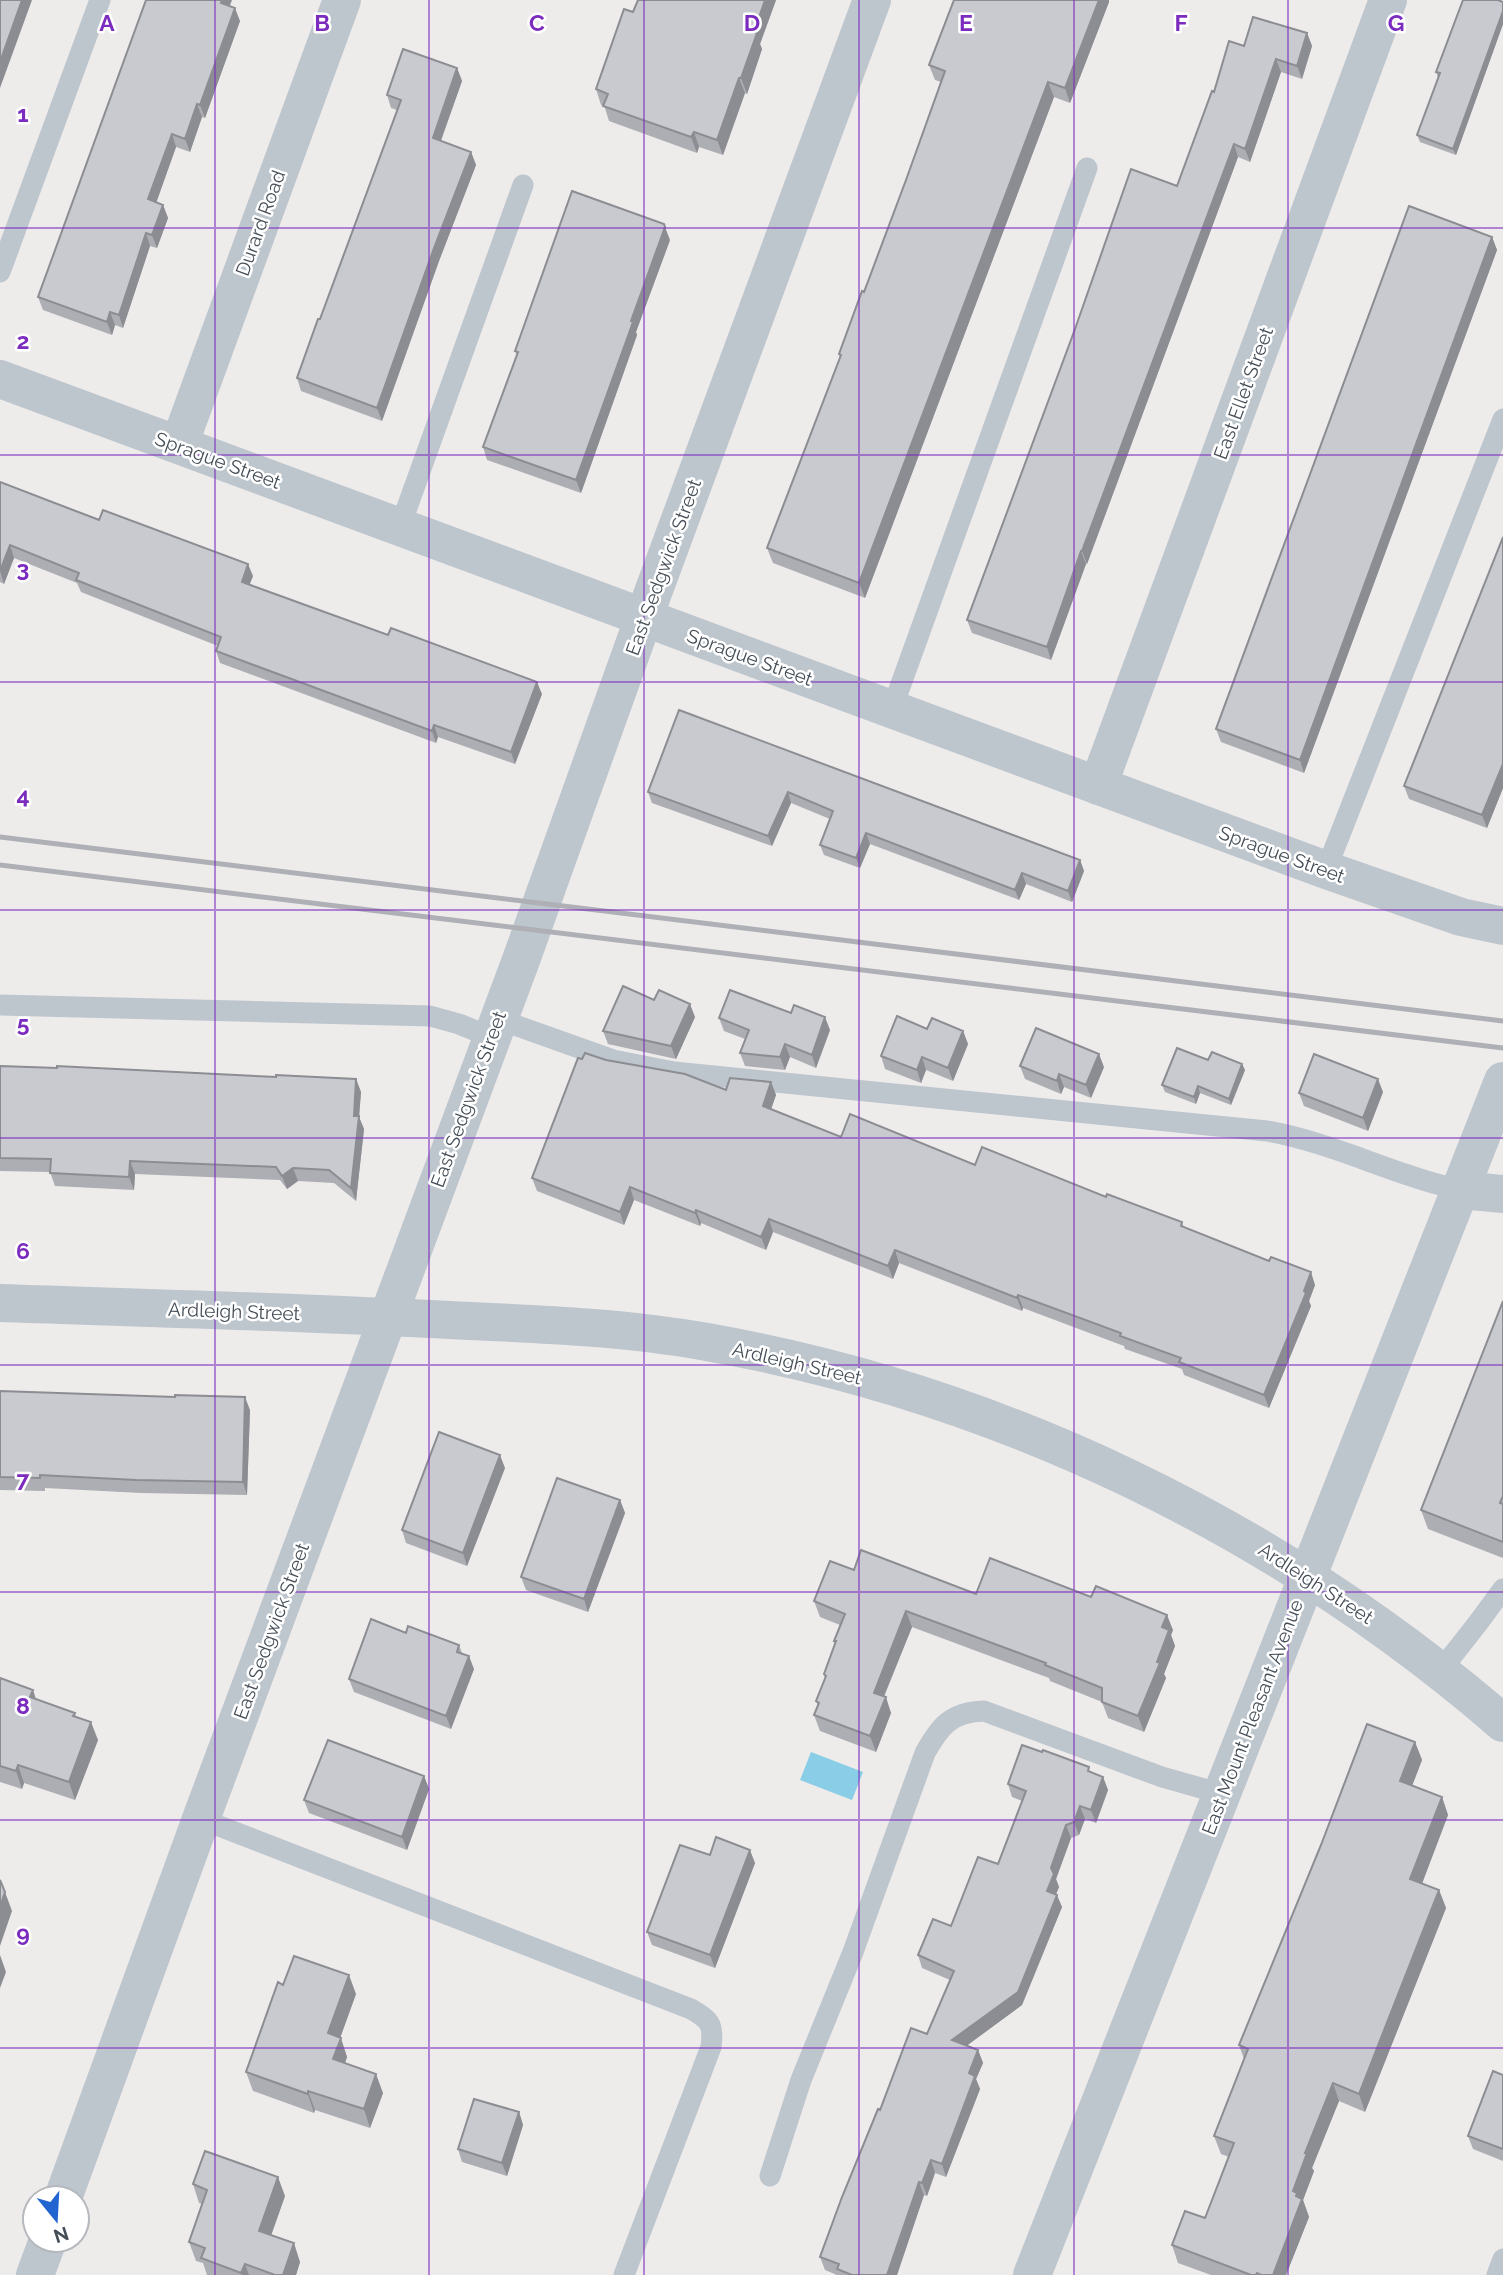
<svg xmlns="http://www.w3.org/2000/svg" width="1503" height="2275" viewBox="0 0 1503 2275" font-family="Raleway,sans-serif">
<style>
.water{fill:#89cee6}
.lines{fill:none;stroke-linecap:round;stroke-linejoin:round}
.lane{stroke:#bdc5cd;stroke-width:21}
.street{stroke:#bdc5cd;stroke-width:38}
.rail{stroke:#aeb0b6;stroke-width:5}
.wall{fill:#acaeb3}
.shaded-wall{fill:#8c8d92}
.building{fill:#c8cad0;stroke:#8c8d92;stroke-width:2}
.grid{fill:none;stroke:#7b2cbf;stroke-width:2;stroke-opacity:0.55}
.labels{text-anchor:middle;dominant-baseline:central;stroke-width:5;stroke-linejoin:round;paint-order:stroke}
.street-label{font-size:19px;fill:#454e57;stroke:#fff}
.grid-label{font-size:23px;text-anchor:middle;font-weight:bold;fill:#7b2cbf;stroke:#fff;stroke-width:5;stroke-linejoin:round;paint-order:stroke}
</style>
<rect width="100%" height="100%" fill="#eeebeb"/>
<!-- water -->
<path class="water" d="M811 1752 863 1772 852 1800 800 1780Z"/>
<g class="lines">
<!-- lane -->
<path class="lane" d="M0 272 100 0
M400 527 523 185
M892 709 1087 168
M1326 870 1503 419
M0 1005 430 1016 459 1024 491 1037
M498 1019 613 1060 674 1072 1267 1131C1317 1140 1360 1159 1408 1175 1425 1181 1443 1186 1461 1190
M1441 1670 1478 1623 1503 1589
M201 1819 691 2009C710 2020 714 2024 711 2047L624 2275
M770 2176 801 2080 853 1952 925 1753C940 1726 951 1712 984 1711L1162 1777 1222 1794
M1497 2275 1503 2259"/>
<!-- street -->
<path class="street" d="M0 379 1326 870 1461 917 1503 926
M179 445 342 0
M1098 786 1388 0
M1461 1190 1503 1194
M0 1303C150 1308 300 1312 450 1320 536 1324 623 1327 707 1342 1001 1394 1277 1528 1503 1723
M63 2198 201 1819 521 960 644 617 872 0
M35 2275 48 2240
M1032 2275 1503 1081"/>
<!-- rail -->
<path class="rail" d="M0 837 1503 1021
M0 865 1503 1048"/>
</g>
<!-- wall -->
<path class="wall" d="M638 0H776L760 44 762 49 747 94 745 93 723 155 699 147 697 153 609 121 604 105H601L596 89Z
M954 0H1109V2L1070 103 1054 97 865 598 773 563 767 548 840 358 839 354 864 292 906 180 941 82 935 80 929 65Z
M1503 2V24L1456 155 1420 142 1417 135 1438 78 1436 72Z
M229 6 240 21 205 118 202 117 190 152 176 147 156 202 163 205 168 218 157 248 150 246 123 328 115 325 112 335 43 310 38 297Z
M1307 33 1312 46 1302 79 1281 72 1250 162 1238 157 1087 564H1086L1051 660 972 633 967 620 1075 329 1177 186 1214 92 1244 46Z
M457 68 462 81 441 141 471 152 476 165 439 261 382 421 301 391 297 378 320 319 397 110 391 108 387 95Z
M1492 237 1497 250 1304 773 1221 742 1216 729Z
M670 240 636 332 637 335 581 493 487 460 483 447 517 355 515 351Z
M0 482 253 576 249 585 542 694 515 764 438 737 436 743 220 663 216 651 218 646 81 592 77 583 14 558 4 584 0 582Z
M1503 537V788L1487 828 1409 799 1404 786Z
M679 710 1080 860 1084 871 1072 902 1026 884 1019 900 870 844 860 868 824 855 820 845 830 819 791 803 772 846 652 803 648 792Z
M654 1000 695 1017 676 1059 608 1044 603 1031Z
M719 1018 830 1030 816 1068 790 1057 785 1070 745 1066 740 1053 745 1039 724 1031Z
M927 1029 963 1031 968 1044 953 1081 926 1070 921 1083 885 1069 881 1056Z
M582 1059 606 1060 726 1090 771 1082 776 1095 771 1109 841 1137 975 1165 1106 1197 1182 1222 1184 1228 1315 1285 1309 1301 1311 1306 1269 1408 1184 1375 1182 1369 1125 1349 1124 1346 1023 1308 1022 1311 899 1263 893 1279 773 1232 766 1250 701 1223 700 1226 634 1200 624 1225 537 1191 532 1178Z
M1208 1060 1242 1064 1245 1070 1231 1105 1200 1093 1196 1104 1165 1092 1162 1085Z
M0 1066 276 1077 356 1079 361 1092 359 1117 364 1129 356 1201 334 1183 298 1181 287 1189 280 1180 135 1174 134 1190 55 1186 50 1172 0 1171Z
M1020 1066 1104 1067 1091 1098 1064 1087 1061 1094 1025 1079Z
M1383 1092 1368 1131 1304 1106 1299 1093Z
M1503 1301V1558L1428 1529 1421 1510Z
M0 1391 250 1410 247 1495 141 1493 45 1488V1491L0 1490Z
M505 1468 467 1566 406 1543 402 1530Z
M620 1500 625 1513 588 1612 526 1590 521 1577Z
M854 1570 976 1594 1173 1630 1171 1635 1175 1646 1164 1674 1166 1678 1144 1732 1108 1718 1102 1702 1050 1681 1049 1678 912 1627 884 1697 891 1713 876 1752 820 1731 814 1715 818 1706 816 1701 825 1679 824 1674 835 1644 834 1641 840 1625 820 1617 814 1601Z
M406 1633 459 1645 462 1653 474 1669 451 1729 354 1692 349 1679Z
M0 1678 36 1699 75 1713 76 1717 98 1740 75 1800 24 1783 22 1789 0 1782Z
M1415 1742 1422 1760 1412 1786 1442 1797 1448 1815 1422 1883 1439 1890 1446 1908 1365 2112 1339 2101 1312 2168 1314 2171 1303 2200 1309 2217 1286 2275H1211L1178 2263 1172 2245 1205 2218 1229 2157 1221 2154 1214 2136 1244 2059 1239 2045Z
M1091 1773 1103 1777 1108 1790 1096 1823 1085 1819 1079 1835 1071 1838 1056 1879 1059 1887 1056 1894 1062 1907 1022 2005 967 2045 978 2050 983 2063 976 2079 980 2089 946 2177 935 2173 927 2196 924 2195 897 2275H837L825 2270 820 2257 880 2110 927 2034 950 1980 922 1968 918 1955 951 1926 998 1864 1022 1801 1012 1797 1008 1784Z
M424 1776 429 1789 407 1850 309 1813 304 1800Z
M710 1855 755 1863 715 1968 652 1945 647 1932Z
M283 1985 356 1994 340 2038 347 2057 345 2063 383 2093 370 2128 315 2110 314 2113 253 2091 246 2072Z
M1503 2075V2161L1473 2149 1468 2136Z
M519 2112 523 2125 507 2176 462 2162 458 2149Z
M193 2184 285 2196 271 2235 300 2262 296 2275H207L203 2263 196 2261 189 2242 202 2204 199 2203Z"/>
<!-- shaded-wall -->
<path class="shaded-wall" d="M22 0H32L0 88V62Z
M222 0H232L226 16 221 3Z
M765 0H776L760 44 762 49 747 94 741 78 754 32Z
M1099 0H1109V2L1070 103 1065 88Z
M235 8 240 21 205 118 200 105Z
M1503 11V24L1456 155 1453 149Z
M1307 33 1312 46 1302 79 1297 66Z
M1276 59 1281 72 1250 162 1245 149Z
M457 68 462 81 437 151 433 138Z
M739 78 745 93 723 155 717 140Z
M1048 82 1054 97 865 598 859 583Z
M197 104 202 117 190 152 185 139Z
M694 132 699 147 697 153 691 137Z
M172 134 176 147 153 212 148 199Z
M1234 144 1238 157 1087 564 1082 551Z
M471 152 476 165 439 261 382 421 377 408 434 248Z
M163 205 168 218 157 248 152 235Z
M665 227 670 240 636 332 637 335 581 493 576 480 631 321Z
M146 233 150 246 123 328 119 315Z
M1492 237 1497 250 1304 773 1300 760Z
M110 312 115 325 112 335 107 322Z
M10 545 14 558 4 584 0 571Z
M1081 551 1086 564 1051 660 1047 647Z
M248 564 253 576 246 594 242 582Z
M537 682 542 694 515 764 511 752Z
M434 725 438 737 436 743 432 731Z
M1503 764V788L1487 828 1482 815Z
M788 792 791 803 772 846 768 836Z
M866 833 870 844 860 868 856 858Z
M1080 860 1084 871 1072 902 1068 891Z
M1022 873 1026 884 1019 900 1015 890Z
M690 1004 695 1017 676 1059 671 1046Z
M825 1017 830 1030 816 1068 812 1055Z
M963 1031 968 1044 953 1081 948 1068Z
M785 1044 790 1057 785 1070 780 1057Z
M1099 1054 1104 1067 1091 1098 1086 1085Z
M922 1057 926 1070 921 1083 917 1070Z
M1242 1064 1245 1070 1231 1105 1229 1099Z
M1059 1074 1064 1087 1061 1094 1057 1081Z
M356 1079 361 1092 359 1117 364 1129 356 1201 351 1188Z
M1378 1079 1383 1092 1368 1131 1363 1118Z
M771 1082 776 1095 768 1118 763 1106Z
M1198 1086 1200 1093 1196 1104 1194 1097Z
M130 1161 135 1174 134 1190 129 1177Z
M293 1168 298 1181 287 1189 282 1176Z
M630 1187 634 1200 624 1225 620 1212Z
M696 1210 701 1223 700 1226 695 1213Z
M769 1219 773 1232 766 1250 761 1237Z
M895 1250 899 1263 893 1279 888 1266Z
M1311 1272 1315 1285 1309 1301 1311 1306 1269 1408 1264 1395Z
M1018 1295 1023 1308 1022 1311 1017 1298Z
M245 1397 250 1410 247 1495 243 1482Z
M500 1455 505 1468 467 1566 463 1553Z
M620 1500 625 1513 588 1612 584 1599Z
M906 1611 912 1627 879 1708 874 1693Z
M1167 1615 1173 1630 1171 1635 1175 1646 1164 1674 1166 1678 1144 1732 1138 1716 1157 1662 1162 1627Z
M469 1656 474 1669 451 1729 446 1716Z
M33 1690 39 1708 30 1697Z
M886 1697 891 1713 876 1752 870 1736Z
M91 1722 98 1740 75 1800 69 1782Z
M1415 1742 1422 1760 1407 1799 1400 1781Z
M18 1765 24 1783 22 1789 16 1771Z
M424 1776 429 1789 407 1850 402 1837Z
M1103 1777 1108 1790 1096 1823 1091 1810Z
M1442 1797 1448 1815 1417 1897 1410 1879Z
M1080 1806 1085 1819 1079 1835 1074 1822Z
M1066 1825 1071 1838 1056 1879 1059 1887 1052 1904 1047 1891 1051 1868Z
M750 1850 755 1863 715 1968 710 1955Z
M1439 1890 1446 1908 1365 2112 1359 2094Z
M5 1892 12 1911 0 1946V1907Z
M1057 1895 1062 1907 1022 2005 957 2053 952 2040Z
M0 1955 6 1972 0 1988Z
M349 1975 356 1994 335 2052 328 2033Z
M341 2038 347 2057 340 2078 333 2059Z
M978 2050 983 2063 976 2079 980 2089 946 2177 942 2164 969 2073Z
M376 2074 383 2093 370 2128 364 2109Z
M1333 2083 1339 2101 1312 2168 1314 2171 1303 2200 1309 2217 1286 2275H1273L1293 2191 1305 2153Z
M308 2091 315 2110 314 2113 308 2094Z
M519 2112 523 2125 507 2176 502 2163Z
M931 2160 935 2173 927 2196 922 2183Z
M278 2177 285 2196 266 2250 259 2231Z
M919 2182 924 2195 897 2275H887Z
M294 2243 300 2262 296 2275H283Z
M245 2264 249 2275H242L241 2273Z"/>
<!-- building -->
<path class="building" d="M0 0H22L0 62Z
M146 0H222L221 3 235 8 200 105 197 104 185 139 172 134 148 199 163 205 152 235 146 233 119 315 110 312 107 322 38 297Z
M638 0H765L754 32 757 33 741 78H739L717 140 694 132 691 137 603 106 608 94 596 89 624 9 633 12Z
M954 0H1099L1065 88 1048 82 859 583 767 548 841 355 839 354 862 291 864 292 906 180 945 71 929 65Z
M1463 0H1498L1503 2V11L1453 149 1417 135 1440 73 1436 72Z
M1253 17 1307 33 1297 66 1276 59 1245 149 1234 144 1082 551H1081L1047 647 967 620 1075 329 1131 169 1177 186 1212 91 1214 92 1229 41 1244 46Z
M403 49 457 68 433 138 471 152 434 248 377 408 297 378 318 319H320L401 100 387 95Z
M572 191 664 224 665 227 631 321 633 322 576 480 483 447 518 352 515 351Z
M1409 206 1492 237 1300 760 1216 729Z
M0 482 99 520 103 510 248 564 242 582 388 635 391 628 537 682 511 752 434 725 432 731 216 651 221 637 76 580 79 573 10 545 0 571Z
M1503 537V764L1482 815 1404 786Z
M679 710 1080 860 1068 891 1022 873 1015 890 866 833 856 858 820 845 833 811 788 792 768 836 648 792Z
M623 986 654 1000 659 990 690 1004 671 1046 603 1031Z
M730 990 791 1013 794 1005 825 1017 812 1055 785 1044 780 1057 740 1053 749 1030 719 1018Z
M897 1016 927 1029 932 1018 963 1031 948 1068 922 1057 917 1070 881 1056Z
M1036 1028 1099 1054 1086 1085 1059 1074 1057 1081 1020 1066Z
M1177 1048 1208 1060 1212 1052 1242 1064 1229 1099 1198 1086 1194 1097 1162 1085Z
M585 1053 606 1060 685 1074 726 1090 730 1078 771 1082 763 1106 841 1137 850 1114 975 1165 982 1147 1106 1197 1107 1194 1182 1222 1181 1226 1269 1261 1271 1257 1311 1272 1304 1291 1306 1293 1264 1395 1179 1362 1181 1358 1120 1336 1121 1333 1018 1295 1017 1298 895 1250 888 1266 769 1219 761 1237 696 1210 695 1213 630 1187 620 1212 532 1178 578 1058 582 1059Z
M1314 1054 1378 1079 1363 1118 1299 1093Z
M0 1066 57 1068V1066L276 1077V1075L356 1079 354 1116H359L351 1188 329 1170 293 1168 282 1176 276 1167 130 1161 129 1177 50 1173 51 1159 0 1158Z
M1503 1301V1496L1500 1503 1503 1504V1542L1421 1510Z
M0 1391 175 1397V1395L245 1397 243 1482 136 1480 40 1475V1478L0 1477Z
M439 1432 500 1455 463 1553 402 1530Z
M557 1478 620 1500 584 1599 521 1577Z
M861 1550 976 1594 990 1558 1091 1597 1096 1586 1167 1615 1162 1627 1169 1630 1157 1662 1160 1663 1138 1716 1102 1702V1688L1045 1665 1046 1663 906 1611 874 1693 886 1697 870 1736 814 1715 819 1703 816 1701 826 1676 824 1674 836 1641H834L845 1614 814 1601 830 1561 854 1570Z
M371 1619 406 1633 408 1626 459 1645 457 1652 469 1656 446 1716 349 1679Z
M0 1678 33 1690 30 1697 75 1713 73 1716 91 1722 69 1782 18 1765 16 1771 0 1766Z
M1367 1724 1415 1742 1400 1781 1442 1797 1410 1879 1439 1890 1359 2094 1333 2083 1305 2153H1307L1293 2191 1297 2193 1296 2196 1302 2199 1273 2275H1261L1257 2273 1256 2275H1251L1172 2245 1185 2211 1205 2218 1234 2143 1214 2136 1248 2049 1239 2045 1321 1845Z
M328 1740 424 1776 402 1837 304 1800Z
M1022 1745 1042 1752 1043 1750 1089 1767 1088 1771 1103 1777 1091 1810 1080 1806 1074 1822 1066 1825 1051 1868 1054 1874 1047 1891 1057 1895 1018 1992 952 2040 978 2050 969 2073 975 2076 942 2164 931 2160 922 2183 919 2182 887 2275H852L837 2269 839 2264 820 2257 842 2197 878 2109 880 2110 911 2028 927 2034 954 1971 918 1955 933 1919 951 1926 978 1857 998 1864 1026 1791 1008 1784Z
M716 1837 750 1850 710 1955 647 1932 680 1845 710 1855Z
M0 1880 5 1892 0 1907Z
M294 1956 349 1975 328 2033 341 2038 333 2059 376 2074 364 2109 308 2091V2094L246 2072 278 1982 283 1985Z
M1493 2071 1503 2075V2149L1468 2136Z
M474 2099 519 2112 502 2163 458 2149Z
M205 2151 278 2177 259 2231 294 2243 283 2275H275L245 2264 241 2273 201 2258 205 2248 189 2242 207 2190 193 2184Z"/>
<!-- grid -->
<path class="grid" d="M215 0V2275M429 0V2275M644 0V2275M859 0V2275M1074 0V2275M1288 0V2275M0 228H1503M0 455H1503M0 682H1503M0 910H1503M0 1138H1503M0 1365H1503M0 1592H1503M0 1820H1503M0 2048H1503"/>
<g class="labels">
<!-- street labels -->
<g class="street-label">
<text transform="translate(260 223) rotate(-70)">Durard Road</text>
<text transform="translate(1243 393) rotate(-70)">East Ellet Street</text>
<text transform="translate(218 460) rotate(20)">Sprague Street</text>
<text transform="translate(663 567) rotate(-70)">East Sedgwick Street</text>
<text transform="translate(750 657) rotate(20)">Sprague Street</text>
<text transform="translate(1282 854) rotate(20)">Sprague Street</text>
<text transform="translate(468 1099) rotate(-70)">East Sedgwick Street</text>
<text transform="translate(234 1311) rotate(2)">Ardleigh Street</text>
<text transform="translate(797 1363) rotate(13)">Ardleigh Street</text>
<text transform="translate(1316 1583) rotate(33)">Ardleigh Street</text>
<text transform="translate(271 1631) rotate(-70)">East Sedgwick Street</text>
<text transform="translate(1252 1717) rotate(-69)">East Mount Pleasant Avenue</text>
</g>
</g>
<g class="grid-label">
<text x="107" y="31">A</text>
<text x="322" y="31">B</text>
<text x="537" y="31">C</text>
<text x="752" y="31">D</text>
<text x="966" y="31">E</text>
<text x="1181" y="31">F</text>
<text x="1396" y="31">G</text>
<text x="23" y="122">1</text>
<text x="23" y="349">2</text>
<text x="23" y="577">3</text>
<text x="23" y="804">4</text>
<text x="23" y="1032">5</text>
<text x="23" y="1259">6</text>
<text x="23" y="1487">7</text>
<text x="23" y="1714">8</text>
<text x="23" y="1942">9</text>
</g>
<!-- north arrow -->
<g transform="translate(56 2219) rotate(162)"><circle r="33" fill="#ffffff" stroke="#b5b8bc" stroke-width="2"/>
<path d="M0-5L12 26L0 18L-12 26Z" fill="#2265d1"/>
<text y="-10" font-size="19" font-weight="bold" text-anchor="middle" fill="#454e57">N</text>
</g>
</svg>
